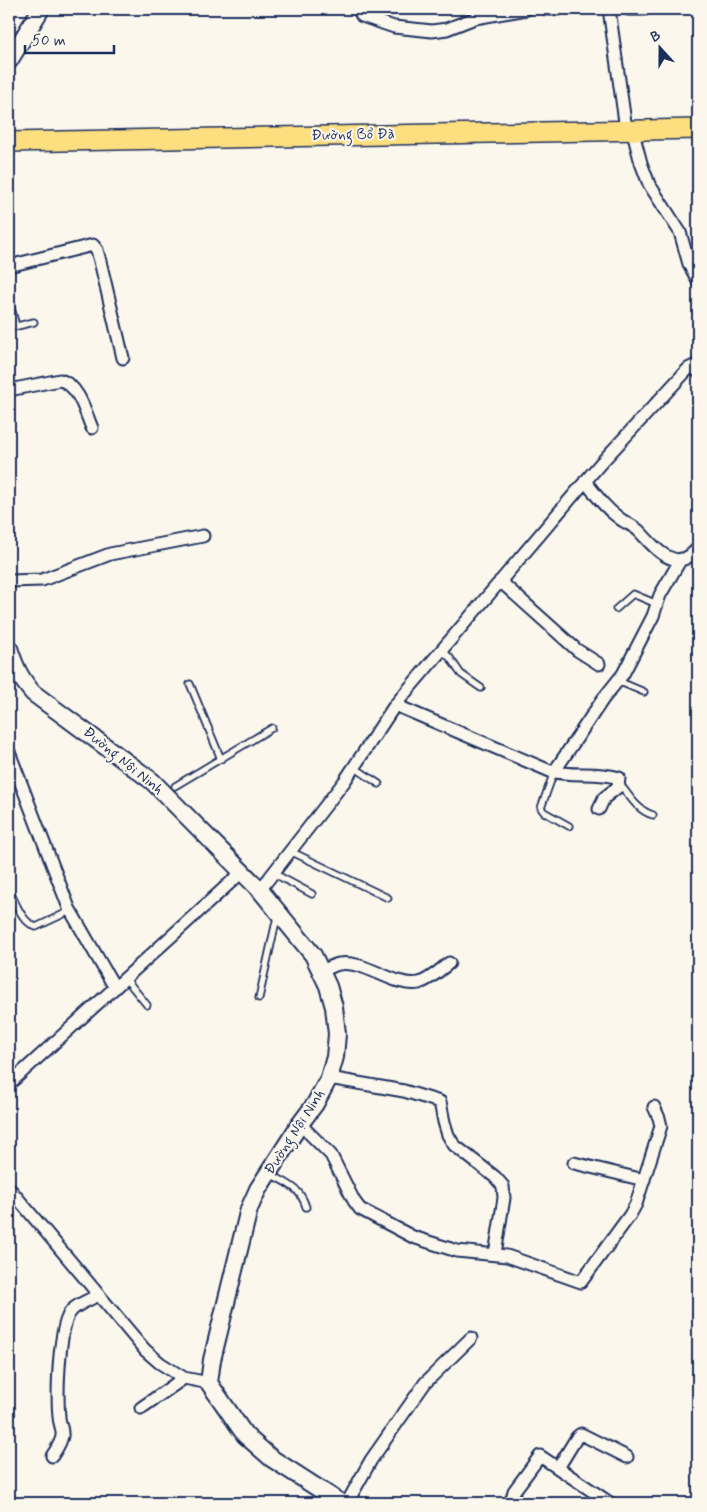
<svg xmlns="http://www.w3.org/2000/svg" width="707" height="1512" viewBox="0 0 707 1512" font-family="Mynerve,sans-serif">
<style>
.lines{fill:none;stroke-linecap:round;stroke-linejoin:round}
.lane-casing{stroke:#1b2f5e;stroke-width:9}
.street-casing{stroke:#1b2f5e;stroke-width:15}
.secondary-casing{stroke:#1b2f5e;stroke-width:20}
.primary-casing{stroke:#1b2f5e;stroke-width:22}
.lane{stroke:#fbf7ec;stroke-width:5.5}
.street{stroke:#fbf7ec;stroke-width:11}
.secondary{stroke:#fbf7ec;stroke-width:16}
.primary{stroke:#fedf80;stroke-width:19}
.labels{text-anchor:middle;dominant-baseline:central;stroke-width:4;stroke-linejoin:round;paint-order:stroke}
.street-label{font-size:15px;fill:#1b2f5e;stroke:#fbf7ec}
</style>
<rect width="100%" height="100%" fill="#fbf7ec"/>
<filter id="ink" filterUnits="userSpaceOnUse"><feTurbulence type="fractalNoise" baseFrequency=".02" numOctaves="2"/><feDisplacementMap in="SourceGraphic" scale="10" xChannelSelector="R" yChannelSelector="G"/><feConvolveMatrix kernelMatrix="1 2 1 2 8 2 1 2 1" color-interpolation-filters="sRGB"/></filter>
<g filter="url(#ink)">
<g class="lines">
<!-- lane casing -->
<g class="lane-casing">
<path id="lane" d="M9 300 16 326
M9 328 34 322
M616 609 633 594 657 604
M442 650 450 658 461 674 481 688
M618 681 644 692
M190 684 221 759
M354 767 379 784
M554 772 541 808 544 812 569 826
M620 784C629 796 638 811 653 815
M175 786 272 728
M290 851 388 898
M273 873 312 894
M12 896C18 908 23 922 36 927L70 911
M125 978 147 1005
M259 998 277 917
M270 1174C288 1184 300 1187 306 1207"/>
</g>
<!-- street casing -->
<g class="street-casing">
<path id="street" d="M358 9 362 16 394 27 432 31 447 29 475 18 527 9
M547 9H558
M609 9 626 129
M628 9H645
M632 129 641 163 649 184 680 232 689 264 698 281
M9 266 93 245 97 250 100 261 123 358
M9 390 60 380C79 385 85 412 92 428
M585 481C596 495 605 508 619 518 625 523 633 525 639 531 649 541 662 559 679 560 687 560 693 553 698 548
M9 581 42 580 110 554 203 536
M500 581 577 650 599 664
M395 705 550 771C573 777 597 771 619 778L618 787 604 798 599 809
M9 752 69 908 115 988
M554 772 603 699 623 674 653 616 660 595 681 559
M260 890 344 782 395 705 600 464 688 369 694 366 698 372
M321 972C327 969 333 965 339 964 364 959 395 988 419 983 430 980 440 970 449 963
M329 1078 404 1091 440 1102 444 1122 448 1135 454 1145 495 1177 503 1186 504 1198 495 1254
M9 1084 242 872
M300 1124 331 1155 354 1201 360 1209 413 1237 457 1251 507 1256 581 1282 630 1215 636 1204 661 1126 659 1118 654 1107
M574 1163 644 1180
M9 1188 145 1350 160 1363 184 1378 209 1383
M141 1408 184 1378
M52 1456C56 1450 61 1443 62 1436 63 1429 59 1423 59 1417 57 1396 58 1324 72 1310 79 1303 90 1300 98 1295
M558 1468 577 1437 581 1434 627 1457
M347 1503 371 1460 425 1383 471 1338
M511 1503 514 1491 540 1456 610 1503"/>
</g>
<!-- secondary casing -->
<g class="secondary-casing">
<path id="secondary" d="M9 61 41 9
M9 648C15 667 20 678 33 693L152 781 260 890 313 955 328 986 334 1007 337 1034 335 1057 329 1078 315 1104 300 1124 258 1189 249 1209 212 1360 209 1383 245 1435 271 1458 341 1503"/>
</g>
<!-- primary casing -->
<g class="primary-casing">
<path id="primary" d="M9 142 698 129"/>
</g>
<!-- lane -->
<use href="#lane" class="lane"/>
<!-- street -->
<use href="#street" class="street"/>
<!-- secondary -->
<use href="#secondary" class="secondary"/>
<!-- primary -->
<use href="#primary" class="primary"/>
</g>
</g>
<g class="labels">
<!-- street labels -->
<g class="street-label">
<text transform="translate(353 135) rotate(-1)">Đường Bổ Đà</text>
<text transform="translate(123 761) rotate(39)">Đường Nội Ninh</text>
<text transform="translate(295 1132) rotate(-57)">Đường Nội Ninh</text>
</g>
</g>
<!-- margin -->
<rect width="707" height="1512" fill="none" stroke="#fbf7ec" stroke-width="30"/>
<rect x="15" y="15" width="677" height="1482" fill="none" stroke="#1b2f5e" stroke-width="2" filter="url(#ink)"/>
<!-- north arrow -->
<g transform="translate(660 48) rotate(339)" stroke="#fbf7ec" stroke-width="4" paint-order="stroke">
<path d="M0-4L9 19L0 12L-9 19Z" fill="#1b2f5e"/>
<text y="-8" font-size="14" font-weight="bold" text-anchor="middle" fill="#1b2f5e">B</text>
</g>
<!-- scale -->
<path d="M25 45v8h89v-8" fill="none" stroke="#1b2f5e" stroke-width="2.5"/>
<text x="32" y="45" font-size="15" fill="#1b2f5e" stroke="#fbf7ec" stroke-width="4" paint-order="stroke">50 m</text>
</svg>
